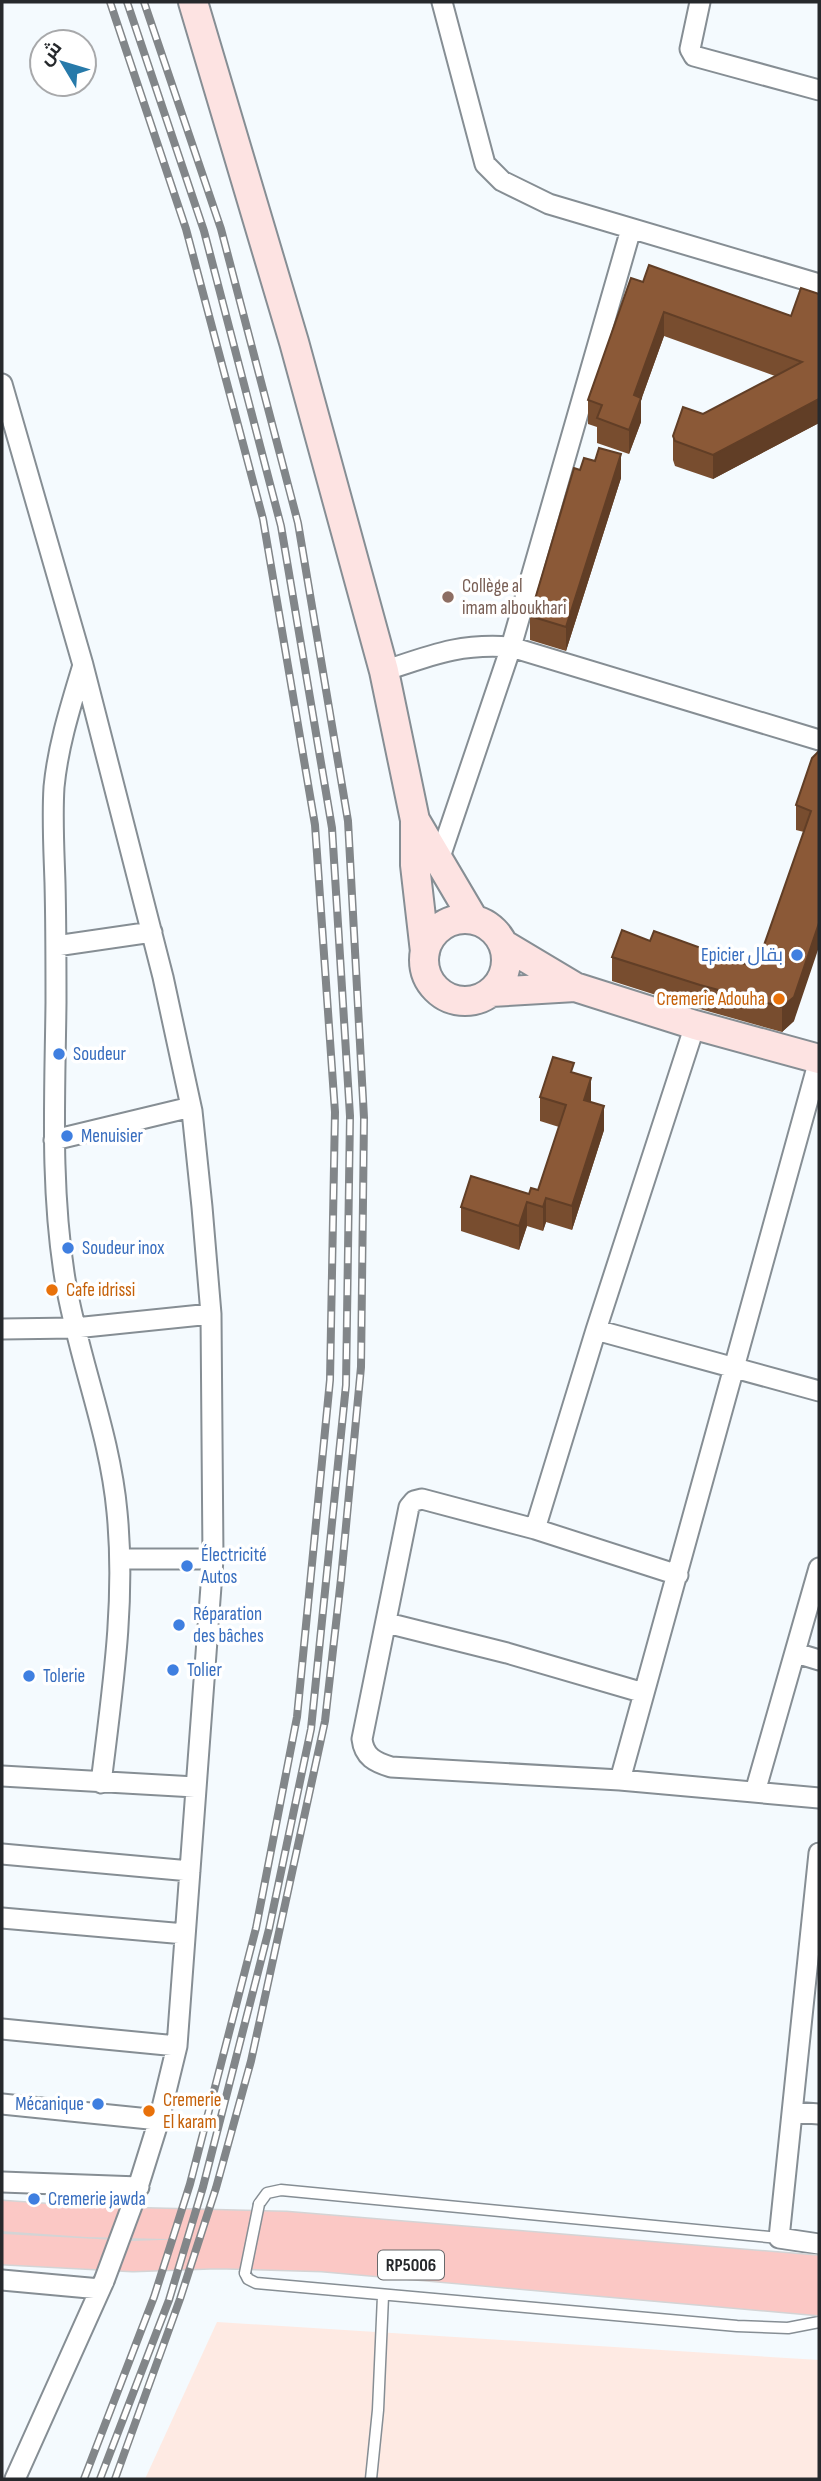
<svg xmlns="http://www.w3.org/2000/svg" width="821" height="2481" viewBox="0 0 821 2481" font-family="'Sofia Sans Condensed',Cairo,sans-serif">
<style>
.industrial{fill:#feeae3}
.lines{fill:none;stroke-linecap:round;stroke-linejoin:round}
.lane-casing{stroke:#868e94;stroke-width:13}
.street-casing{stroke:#868e94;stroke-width:23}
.secondary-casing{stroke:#868e94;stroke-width:32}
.primary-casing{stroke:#d4d4d5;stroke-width:33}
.lane{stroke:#fff;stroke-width:10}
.street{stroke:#fff;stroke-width:19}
.secondary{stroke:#fde3e2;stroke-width:28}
.primary{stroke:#fbc8c5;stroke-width:30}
.rail-casing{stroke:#828689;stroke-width:8}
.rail{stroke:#fff;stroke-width:5;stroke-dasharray:16;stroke-linecap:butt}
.lane-bridge-casing{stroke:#868e94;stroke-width:13;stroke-linecap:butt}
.street-bridge-casing{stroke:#868e94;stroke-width:23;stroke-linecap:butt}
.lane-bridge{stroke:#fff;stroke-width:10}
.street-bridge{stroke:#fff;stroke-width:19}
.wall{fill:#784d2f}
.shaded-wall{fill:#613e26}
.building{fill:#8b5937;stroke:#613e26;stroke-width:2}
.education-dot{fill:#8d6e63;stroke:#fff;stroke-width:2.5}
.shop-dot{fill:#3f7fe0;stroke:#fff;stroke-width:2.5}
.food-dot{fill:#e8710a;stroke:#fff;stroke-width:2.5}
.labels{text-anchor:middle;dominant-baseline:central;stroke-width:7;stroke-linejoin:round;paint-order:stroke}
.shield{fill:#fff;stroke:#67696b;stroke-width:2}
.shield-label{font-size:18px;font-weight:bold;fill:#26292c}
.education-label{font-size:19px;fill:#785e54;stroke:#fff;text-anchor:start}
.shop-label{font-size:19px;fill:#366cbe;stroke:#fff;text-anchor:start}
.food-label{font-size:19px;fill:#c56008;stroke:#fff;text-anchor:start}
</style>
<rect width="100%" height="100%" fill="#f4fafe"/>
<!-- industrial -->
<path class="industrial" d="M217 2322 819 2360V2479H145Z"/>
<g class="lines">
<!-- lane casing -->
<g class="lane-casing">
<path id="lane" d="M259 2204 267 2193 281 2190 779 2238
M245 2273 248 2279 256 2283 737 2326 788 2328 819 2322
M371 2479 378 2410 383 2296"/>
</g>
<!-- street casing -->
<g class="street-casing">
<path id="street" d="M442 2 485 164 502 181 549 204 819 284
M700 2 690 49 694 56 819 90
M2 384 83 665 163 977 192 1111 202 1207 211 1314 213 1559 177 2046 159 2120 133 2203
M83 665C71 705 58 745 54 787 52 819 54 851 55 883 56 923 56 962 56 1002 55 1095 50 1187 65 1279 78 1358 110 1433 117 1512 126 1603 112 1692 101 1783
M384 671C432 655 460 643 511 647L819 740
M439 860 511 647 631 229
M56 946 152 932
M54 1140 191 1107
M2 1329 75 1328 211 1314
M596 1330 819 1391
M535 1529 596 1330 695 1025
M121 1559H213
M678 1575 535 1529 422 1499 414 1501 409 1507 362 1739C364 1757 375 1762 391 1767L620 1780 819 1798
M387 1623 507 1653 644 1693
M796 1653 819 1660
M2 1776 195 1787
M620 1780 819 1060
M755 1792 819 1568
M819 1853 779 2238 819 2244
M2 1854 190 1871
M2 1918 185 1934
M2 2029 177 2046
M2 2104 159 2120
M793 2112 819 2114
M2 2182 139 2187
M2 2280 100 2289
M15 2479 104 2281"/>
</g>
<!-- secondary casing -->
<g class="secondary-casing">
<path id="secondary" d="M193 2 294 342 384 671 415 820V865L425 952
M415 820 474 920
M424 960a41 41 0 1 1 82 0a41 41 0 1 1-82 0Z
M503 944 575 987 695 1025 819 1059
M491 992 575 987"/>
</g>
<!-- primary casing -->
<g class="primary-casing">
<path id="primary" d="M2 2216 87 2222 285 2227 819 2271
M2 2249 133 2256 217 2253 323 2256 819 2300"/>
</g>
<!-- lane -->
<use href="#lane" class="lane"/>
<!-- street -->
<use href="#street" class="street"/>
<!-- secondary -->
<use href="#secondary" class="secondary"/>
<!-- primary -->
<use href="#primary" class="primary"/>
<!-- rail casing -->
<g class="rail-casing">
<path id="rail" d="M84 2479 154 2297 190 2184 256 1928 297 1717 330 1380 335 1112 315 825 263 519 186 229 110 2
M100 2479 169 2300 203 2187 269 1929 311 1729 346 1385 350 1116 332 828 281 526 204 231 127 2
M115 2479 180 2299 216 2188 251 2061 325 1721 341 1579 361 1367 364 1118 348 821 298 523 221 229 144 2"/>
</g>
<!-- rail -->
<use href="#rail" class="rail"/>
<!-- lane-bridge casing -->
<g class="lane-bridge-casing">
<path id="lane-bridge" d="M245 2273 259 2204"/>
</g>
<!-- street-bridge casing -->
<g class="street-bridge-casing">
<path id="street-bridge" d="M104 2281 133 2203"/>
</g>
<!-- lane-bridge -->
<use href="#lane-bridge" class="lane-bridge"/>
<!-- street-bridge -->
<use href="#street-bridge" class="street-bridge"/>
</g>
<!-- wall -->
<path class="wall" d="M643 282 791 316 819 423 713 479 675 466 673 460V436L703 414 775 376 664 336 641 400V422L629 454 597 443V427L588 424V400Z
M580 470 621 478 566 651 530 640V616Z
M819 751 794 1021 782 1032 700 1009 612 981V957L650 941 756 968 804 832 796 830V805Z
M574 1073 591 1102 604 1130 572 1230 546 1222 543 1231 527 1226 519 1250 461 1231V1207L529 1194 538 1190 559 1127 540 1121V1097Z"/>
<!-- shaded-wall -->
<path class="shaded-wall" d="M664 312V336L641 400V422L629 454V430L634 395Z
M819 399V423L713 479V455Z
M621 454V478L566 651V627Z
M819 923V947L794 1021 782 1032V1007Z
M591 1078V1102L584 1100Z
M604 1106V1130L572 1230V1206Z
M546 1198V1222L543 1231V1207Z
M527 1202V1226L519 1250V1226Z"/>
<!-- building -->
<path class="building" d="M649 265 791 316 801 288 819 294V399L713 455 675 441 673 436 683 407 703 414 802 362 664 312 634 395 641 398 629 430 597 418 602 405 588 400 631 278 643 282Z
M599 448 621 454 566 627 530 616 574 468 580 470 584 458 595 461Z
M819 751V923L794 997 782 1007 700 985 612 957 622 930 650 941 654 931 756 968 811 811 796 805 812 758Z
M553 1057 574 1063 571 1072 591 1078 584 1100 604 1106 572 1206 546 1198 543 1207 527 1202 519 1226 461 1207 471 1176 529 1194 531 1188 538 1190 566 1105 540 1097Z"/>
<!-- markers -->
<circle class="education-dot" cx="448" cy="597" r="7"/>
<g class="shop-dot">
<circle cx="797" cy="955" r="7"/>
<circle cx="59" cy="1054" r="7"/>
<circle cx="67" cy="1136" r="7"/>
<circle cx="68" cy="1248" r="7"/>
<circle cx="187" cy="1566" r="7"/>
<circle cx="179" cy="1625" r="7"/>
<circle cx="173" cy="1670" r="7"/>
<circle cx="29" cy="1676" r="7"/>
<circle cx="98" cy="2104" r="7"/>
<circle cx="34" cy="2199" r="7"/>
</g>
<g class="food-dot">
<circle cx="779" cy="999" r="7"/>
<circle cx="52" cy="1290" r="7"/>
<circle cx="149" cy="2111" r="7"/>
</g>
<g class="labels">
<!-- shield labels -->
<rect class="shield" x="378" y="2250.5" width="66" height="29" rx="5"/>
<g class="shield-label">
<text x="411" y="2265">RP5006</text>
</g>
<!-- education labels -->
<g class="education-label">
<text x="462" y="586">Collège al<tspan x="462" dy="22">imam alboukhari</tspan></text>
</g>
<!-- shop labels -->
<g class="shop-label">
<text x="783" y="955" text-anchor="end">Epicier بقال</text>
<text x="73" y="1054">Soudeur</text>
<text x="81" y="1136">Menuisier</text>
<text x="82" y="1248">Soudeur inox</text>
<text x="201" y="1555">Électricité<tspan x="201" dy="22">Autos</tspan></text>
<text x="193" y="1614">Réparation<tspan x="193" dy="22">des bâches</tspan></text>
<text x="187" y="1670">Tolier</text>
<text x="43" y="1676">Tolerie</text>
<text x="84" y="2104" text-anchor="end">Mécanique</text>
<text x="48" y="2199">Cremerie jawda</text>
</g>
<!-- food labels -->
<g class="food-label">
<text x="765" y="999" text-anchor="end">Cremerie Adouha</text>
<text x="66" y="1290">Cafe idrissi</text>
<text x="163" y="2100">Cremerie<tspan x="163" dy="22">El karam</tspan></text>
</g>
</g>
<!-- border -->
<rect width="821" height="2481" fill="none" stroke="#26292c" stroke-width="7"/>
<!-- north arrow -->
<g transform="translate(63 63) rotate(308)"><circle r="33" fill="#ffffff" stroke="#a8a9ab" stroke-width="2"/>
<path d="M0-5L12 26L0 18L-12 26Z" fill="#277aaa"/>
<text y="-10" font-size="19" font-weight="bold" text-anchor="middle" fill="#26292c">ش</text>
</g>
</svg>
